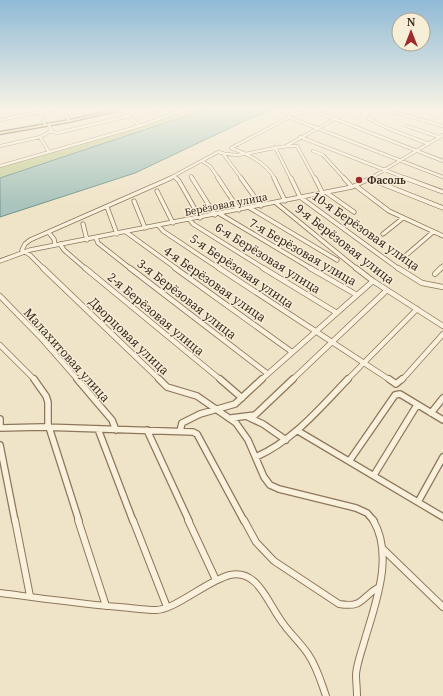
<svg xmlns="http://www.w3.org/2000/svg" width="443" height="696" viewBox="0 0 443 696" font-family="'Noto Serif',serif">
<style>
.green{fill:#c9cf9b}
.water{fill:#a9c4bc;stroke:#6f938a}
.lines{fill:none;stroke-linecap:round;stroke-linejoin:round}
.minor-far4-casing{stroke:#8d765c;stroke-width:3.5}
.minor-far3-casing{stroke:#8d765c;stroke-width:5}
.minor-far2-casing{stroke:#8d765c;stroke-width:6}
.minor-far1-casing{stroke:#8d765c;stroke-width:8}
.minor-casing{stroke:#8d765c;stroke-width:8}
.major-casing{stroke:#5b4430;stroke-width:2.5}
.minor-far4{stroke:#faf1dc;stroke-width:2.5}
.minor-far3{stroke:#faf1dc;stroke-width:3.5}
.minor-far2{stroke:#faf1dc;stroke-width:4.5}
.minor-far1{stroke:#faf1dc;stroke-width:5.5}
.minor{stroke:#faf1dc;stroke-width:6}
.major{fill:#f3d9a0;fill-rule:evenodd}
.poi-dot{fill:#9e2a2b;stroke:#f7eed8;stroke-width:1.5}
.labels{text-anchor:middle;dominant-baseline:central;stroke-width:3;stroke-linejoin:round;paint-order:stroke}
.far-poi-label{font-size:10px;font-weight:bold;fill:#3d2e20;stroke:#f7eed8;text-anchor:start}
.far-street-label{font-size:10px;fill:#3d2e20;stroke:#f7eed8}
.street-label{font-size:12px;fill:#3d2e20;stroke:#f7eed8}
</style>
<rect width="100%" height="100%" fill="#f0e4c8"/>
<!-- green -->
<path class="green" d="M193 108H210L0 178V167L84 144Z"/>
<!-- water -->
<path class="water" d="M210 108H280L251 118 135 173 0 217V178Z"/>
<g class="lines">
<!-- minor-far4 casing -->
<g class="minor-far4-casing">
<path id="minor-far4" d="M19 108 17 110 19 116
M38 108 45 125
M63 108 69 121
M110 108 113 111
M144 108 157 119
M379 108 443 126
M121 110 140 126
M147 111 161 108
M40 112 61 108
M288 117 443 177
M369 119 387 128 429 144
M369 119 388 110
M0 120 40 112
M49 124 51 131 40 137 49 152
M407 126 439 137
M51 131 57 133 129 116
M300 137 408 179
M0 146 40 137
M286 146 344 114
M275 147 291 179
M313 151 323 155 345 179
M224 155 242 179
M202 161 210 166 219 179
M0 166 140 126 189 108
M191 176 193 179
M174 177 177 179
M168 179 218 152C244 161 270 144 297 146L315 179
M275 179C267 163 248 154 231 148L288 118V115L312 110 443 161
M369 179 443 135"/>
</g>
<!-- minor-far3 casing -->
<g class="minor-far3-casing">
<path id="minor-far3" d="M176 178 179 181 200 218
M192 178 215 215
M218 178 239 210
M241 178 261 206
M274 178 285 201
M291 178 300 197 399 269
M315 178 323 194
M344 178 352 187
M405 178 443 192
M370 179 443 208
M356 186 389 211 443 236
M157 191 173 223
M327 193 354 212
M134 201 145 228
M276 203 357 269
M107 207 117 234
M250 208 337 260
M220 214 312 269
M190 220 193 224 265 269
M83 224 87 240
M159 226 163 231 220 269
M126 232 177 269
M49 233 54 239 55 245
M383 234 403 218
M96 238 98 243 131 269
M60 244 64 250 86 269
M404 257 433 232
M0 261 30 250 352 187 371 178
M44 269 30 255 22 250 25 244 30 240 171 178
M440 269 443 266"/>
</g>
<!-- minor-far2 casing -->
<g class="minor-far2-casing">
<path id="minor-far2" d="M43 268 160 380
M85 268 221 380
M130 268 268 374
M175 268 292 352
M219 268 390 380
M263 268 337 313
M310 268 357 295
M356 268 373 281 443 326
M398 268 422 283 443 287
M435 274 441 268
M0 296 41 338 78 380
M0 345 35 380
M261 380 373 281
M292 380 387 290
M347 380 417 309
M402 380 443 334"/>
</g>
<!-- minor-far1 casing -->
<g class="minor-far1-casing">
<path id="minor-far1" d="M34 379 46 396 48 402V424L79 521
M77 379 112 420 116 430
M159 379 167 387 197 396 236 423 248 440 264 477 270 485 279 489 356 508 367 513 374 521
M220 379 242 398
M389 379 396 384 402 379
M431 413 443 398
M248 417 263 424 286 440
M231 418 255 415 293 379
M0 419V427
M0 428 42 427 193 432 197 434 244 521
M98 429 133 521
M147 430 189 521
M180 431 182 423 200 414 235 404 262 379
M298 431 443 517
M0 445 15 521
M256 457C294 440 320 408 348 379
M350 460 395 395 400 394 443 420
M374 475 417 405
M418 502 443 457"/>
</g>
<!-- minor casing -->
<g class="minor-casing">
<path id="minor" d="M15 520 30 596
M78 520 106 606
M133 520 167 607
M188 520 216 580
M244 520 256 542 274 561 339 604C364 608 360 598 379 587
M383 549 443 607
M0 593C40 598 80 604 120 607 132 608 144 610 156 610 175 610 208 580 230 575 257 569 267 601 280 619 288 632 300 642 308 654 317 667 321 682 326 696
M357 696C357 689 356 681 356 674 357 663 362 650 365 639 376 602 394 555 373 520"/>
</g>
<!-- major casing -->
<g class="major-casing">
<path id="major" d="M125 108H129L69 122 0 134V132L69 120Z"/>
</g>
<!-- minor-far4 -->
<use href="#minor-far4" class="minor-far4"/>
<!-- minor-far3 -->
<use href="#minor-far3" class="minor-far3"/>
<!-- minor-far2 -->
<use href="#minor-far2" class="minor-far2"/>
<!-- minor-far1 -->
<use href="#minor-far1" class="minor-far1"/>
<!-- minor -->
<use href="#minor" class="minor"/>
<!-- major -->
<use href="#major" class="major"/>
</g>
<!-- sky -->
<linearGradient id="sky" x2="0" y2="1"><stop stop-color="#8fbad6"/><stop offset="0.53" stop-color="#f8f3e6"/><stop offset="1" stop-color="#f8f3e6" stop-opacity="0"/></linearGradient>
<rect width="443" height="205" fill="url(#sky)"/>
<!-- markers -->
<circle class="poi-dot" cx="359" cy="180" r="4"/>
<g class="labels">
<!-- far-poi labels -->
<g class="far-poi-label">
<text x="367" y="180">Фасоль</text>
</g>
<!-- far-street labels -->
<g class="far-street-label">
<text transform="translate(226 204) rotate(-11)">Берёзовая улица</text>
</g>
<!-- street labels -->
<g class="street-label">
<text transform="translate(366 231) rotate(35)">10-я Берёзовая улица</text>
<text transform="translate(345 244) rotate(38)">9-я Берёзовая улица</text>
<text transform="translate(303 252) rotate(30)">7-я Берёзовая улица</text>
<text transform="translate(268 258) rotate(32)">6-я Берёзовая улица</text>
<text transform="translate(242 271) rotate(34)">5-я Берёзовая улица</text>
<text transform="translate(215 284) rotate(35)">4-я Берёзовая улица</text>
<text transform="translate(187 299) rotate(38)">3-я Берёзовая улица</text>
<text transform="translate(156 314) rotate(40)">2-я Берёзовая улица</text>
<text transform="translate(129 336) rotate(44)">Дворцовая улица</text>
<text transform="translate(67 355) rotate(48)">Малахитовая улица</text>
</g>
</g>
<!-- north arrow -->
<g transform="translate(411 32)"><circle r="19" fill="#f7eed8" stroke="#ada18e"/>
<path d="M0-3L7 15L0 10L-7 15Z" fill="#9e2a2b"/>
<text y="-6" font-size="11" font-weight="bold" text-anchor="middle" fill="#3d2e20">N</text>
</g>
</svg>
